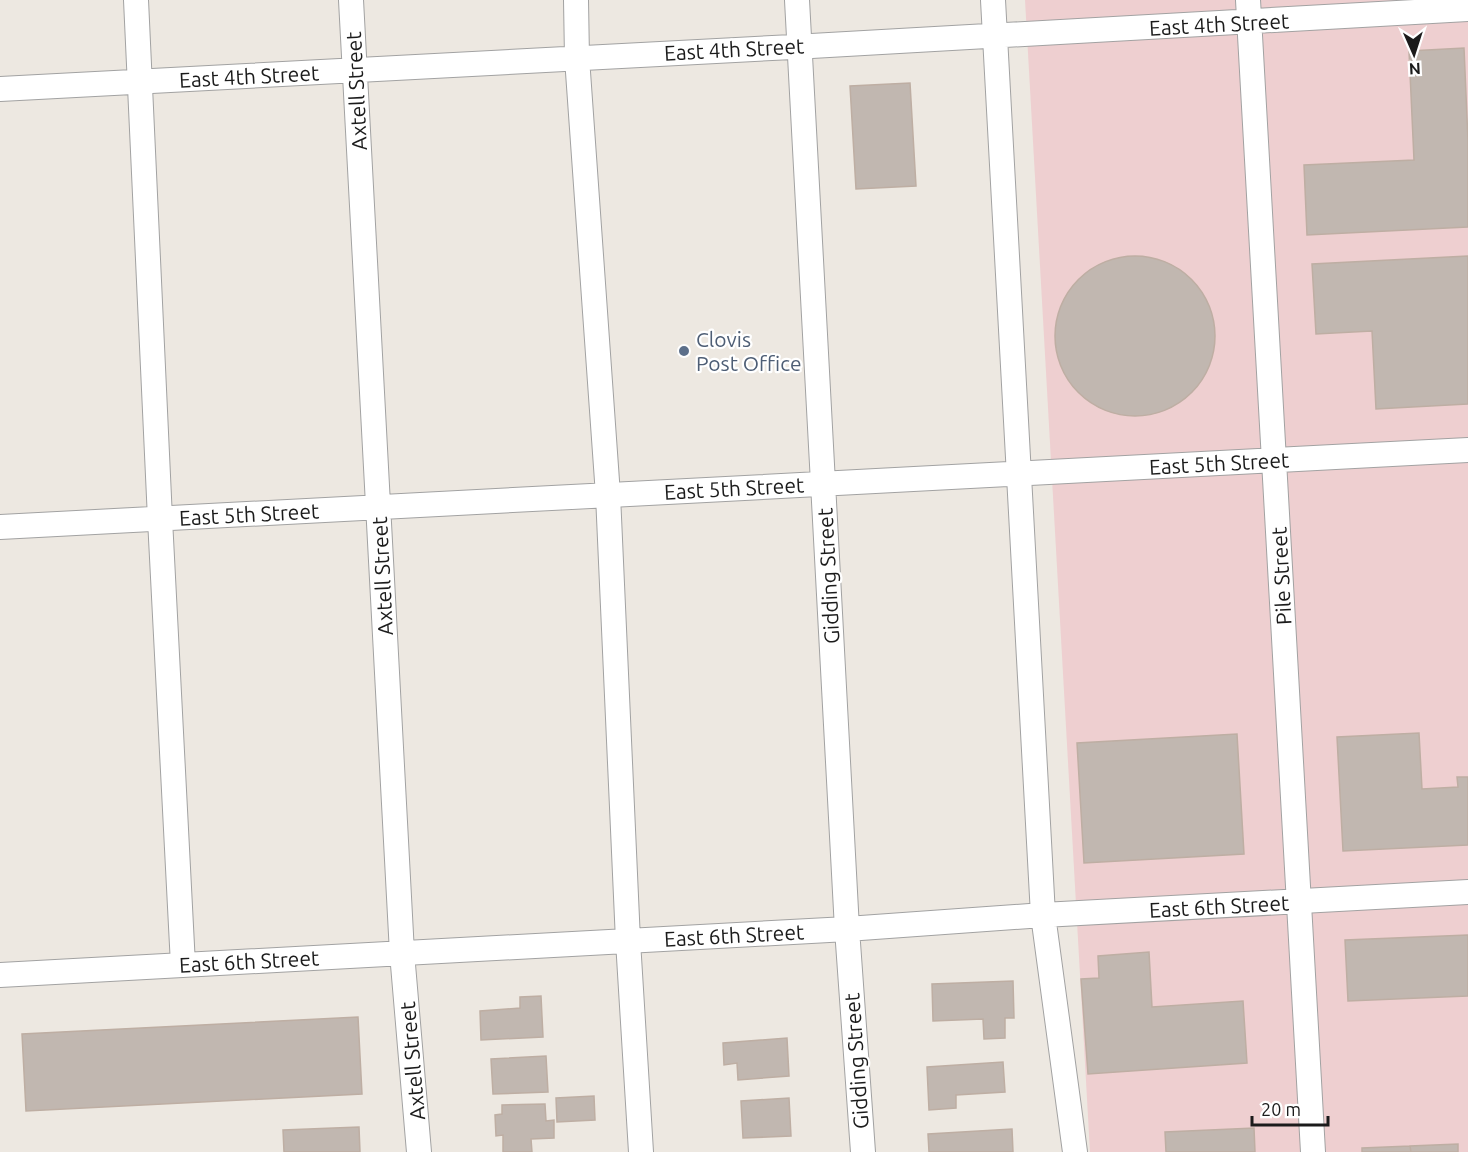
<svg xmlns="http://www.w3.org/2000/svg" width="1468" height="1152" viewBox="0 0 1468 1152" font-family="Ubuntu,sans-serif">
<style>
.commercial{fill:#eecfd0}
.building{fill:#c1b7b0;stroke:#beaea3;stroke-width:1.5}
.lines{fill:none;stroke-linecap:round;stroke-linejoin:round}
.minor-casing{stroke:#a2a2a2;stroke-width:26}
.minor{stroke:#fff;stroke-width:24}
.service-dot{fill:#5c6f8a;stroke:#fff;stroke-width:2}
.labels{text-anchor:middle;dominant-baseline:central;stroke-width:4.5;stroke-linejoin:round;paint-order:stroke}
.street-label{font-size:21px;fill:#1b1b1b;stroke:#fff}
.service-label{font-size:21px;fill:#4e5e75;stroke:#fff;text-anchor:start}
</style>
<rect width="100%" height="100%" fill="#ede8e1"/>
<!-- commercial -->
<path class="commercial" d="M1025 0H1468V1152H1090Z"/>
<!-- building -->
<path class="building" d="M1464 48 1468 141V227L1307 235 1304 165 1414 160 1409 51Z
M910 83 916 186 856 189 850 86Z
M1055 336a80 80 0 1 1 160 0a80 80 0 1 1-160 0Z
M1468 256V404L1376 409 1372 331 1316 334 1312 264Z
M1419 733 1422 789 1458 787 1457 777H1468V845L1343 851 1337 737Z
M1237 734 1244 854 1084 863 1077 743Z
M1468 935V996L1348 1001 1345 940Z
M1149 952 1152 1007 1243 1001 1247 1063 1088 1074 1081 979 1099 978 1098 956Z
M1013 981 1014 1018H1005V1038L984 1039 983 1019 933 1021 932 984Z
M541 996 543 1037 481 1040 480 1011 520 1008V997Z
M358 1017 362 1094 26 1111 22 1034Z
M787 1038 789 1076 738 1080 737 1063 724 1065 723 1043Z
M546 1056 548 1092 493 1094 491 1059Z
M1003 1062 1005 1092 956 1095V1108L929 1110 927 1067Z
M594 1096 595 1120 557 1122 556 1098Z
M789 1098 791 1136 743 1138 741 1101Z
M545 1104 546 1121 554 1120V1138L531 1139 532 1152H503V1135L496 1136 495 1115 502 1114V1105Z
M359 1127 360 1152H284L283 1130Z
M1254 1128 1255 1152H1166L1165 1132Z
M1012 1129 1013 1152H929L928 1134Z
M1458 1144V1152H1411L1410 1146Z
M1410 1146 1411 1152H1362V1148Z"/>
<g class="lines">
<!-- minor casing -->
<g class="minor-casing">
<path id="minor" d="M136 0 160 519 183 965
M351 0 402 953 419 1152
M576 0 577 58 608 495 628 941 641 1152
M797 0 847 929 863 1152
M993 0 1043 915 1075 1152
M1248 0 1313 1152
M0 89C489 63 979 38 1468 9
M0 527 1468 450
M0 975 847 929 1043 915 1468 892"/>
</g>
<!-- minor -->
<use href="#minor" class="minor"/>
</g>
<!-- markers -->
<circle class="service-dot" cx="684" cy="351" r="6"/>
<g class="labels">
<!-- street labels -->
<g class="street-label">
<text transform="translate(1219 24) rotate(-3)">East 4th Street</text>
<text transform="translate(734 49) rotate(-3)">East 4th Street</text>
<text transform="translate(249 76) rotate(-3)">East 4th Street</text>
<text transform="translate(356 91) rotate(-93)">Axtell Street</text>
<text transform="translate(1219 463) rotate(-3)">East 5th Street</text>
<text transform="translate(734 488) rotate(-3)">East 5th Street</text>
<text transform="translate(249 514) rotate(-3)">East 5th Street</text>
<text transform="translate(382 576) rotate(-93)">Axtell Street</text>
<text transform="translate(828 576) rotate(-93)">Gidding Street</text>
<text transform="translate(1281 576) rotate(-93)">Pile Street</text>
<text transform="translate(1219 906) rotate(-3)">East 6th Street</text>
<text transform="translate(734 935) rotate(-3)">East 6th Street</text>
<text transform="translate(249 961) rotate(-3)">East 6th Street</text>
<text transform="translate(412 1061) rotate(-95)">Axtell Street</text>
<text transform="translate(856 1061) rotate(-94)">Gidding Street</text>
</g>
<!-- service labels -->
<g class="service-label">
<text x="696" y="339">Clovis<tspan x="696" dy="24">Post Office</tspan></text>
</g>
</g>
<!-- north arrow -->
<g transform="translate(1414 54) rotate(177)" stroke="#ffffff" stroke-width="4.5" paint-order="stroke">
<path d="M0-4.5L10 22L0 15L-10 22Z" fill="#1b1b1b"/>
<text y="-9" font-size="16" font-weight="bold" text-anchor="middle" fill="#1b1b1b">N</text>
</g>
<!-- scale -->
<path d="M1252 1116v9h76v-9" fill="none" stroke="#1b1b1b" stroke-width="3"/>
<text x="1261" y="1116" font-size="18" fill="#1b1b1b" stroke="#ffffff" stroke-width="4.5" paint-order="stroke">20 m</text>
</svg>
